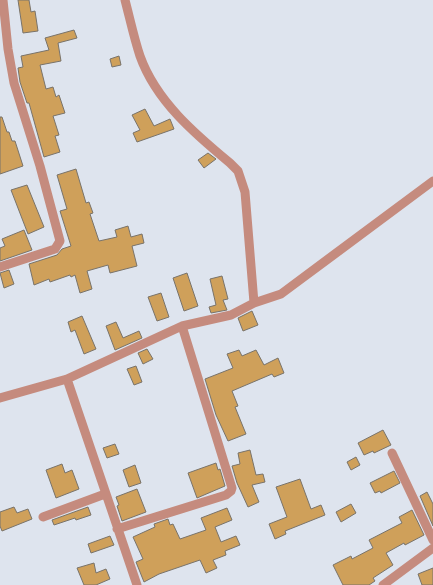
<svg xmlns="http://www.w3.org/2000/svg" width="433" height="585" viewBox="0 0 433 585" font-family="'Roboto Serif',serif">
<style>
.building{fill:#cfa05a;stroke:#79736a}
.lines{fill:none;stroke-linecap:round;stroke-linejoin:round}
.minor{stroke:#c58b7e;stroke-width:9}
</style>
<rect width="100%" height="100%" fill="#dee4ee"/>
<!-- building -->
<path class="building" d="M18 0H29L31 12 35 11 38 31 23 33Z
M74 30 77 38 58 43 61 61 40 65 46 89 53 87 56 97 59 95 65 113 53 116 59 135 55 136 60 152 44 157 29 103H27L20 82 18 68 23 67 21 56 49 50 45 38Z
M119 56 121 65 112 67 110 59Z
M145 109 154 126 170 119 174 129 137 142 133 133 140 130 132 115Z
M0 117H2L7 132H9L12 141H15L23 166 0 174Z
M208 153 216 159 204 168 198 160Z
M76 169 86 203 89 202 93 213 90 214 99 241 117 237 115 230 128 226 131 237 142 234 144 243 132 246 137 266 110 273 108 265 87 271 92 289 80 293 75 275 71 277 70 275 50 282 49 279 34 285 29 264 57 255 62 249 71 246 60 211 67 209 57 175Z
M27 185 44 227 28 234 11 190Z
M24 230 32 250 0 261V248L5 246 2 239Z
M9 270 14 284 4 288 0 273Z
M187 273 198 306 184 311 173 278Z
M222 276 228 299 223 300 227 310 211 313 209 307 216 305 210 279Z
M161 293 169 317 157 321 148 297Z
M252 311 258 325 243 331 238 318Z
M82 316 96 349 84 354 75 330 71 332 68 322Z
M116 322 123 338 139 331 142 338 115 350 106 326Z
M147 349 153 359 143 364 138 353Z
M239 350 242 356 256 350 264 365 278 358 284 373 274 377 272 374 232 391 238 406 235 407 246 434 228 441 216 415 205 379 233 368 227 354Z
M136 366 142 382 134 385 127 369Z
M383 430 391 445 374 453 373 451 364 455 358 443Z
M115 444 119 454 107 458 103 448Z
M250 450 256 475 263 474 265 482 252 485 259 502 248 507 237 483 232 466 240 464 238 453Z
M356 457 360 465 351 470 347 462Z
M216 463 218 470 220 469 225 486 197 498 188 473Z
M62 464 65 473 72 470 79 489 56 498 46 470Z
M135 465 141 483 129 487 123 470Z
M394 471 400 483 381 493 380 491 375 493 370 483Z
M300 479 311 509 321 505 325 515 285 531 286 534 275 539 269 524 287 517 276 487Z
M137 489 146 512 122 521 117 506 119 505 116 497Z
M427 492 433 504V526L420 496Z
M351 504 356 513 341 522 336 512Z
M14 507 17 513 28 509 32 519 2 531 0 526V512Z
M88 507 91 515 76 520 75 518 54 525 52 520Z
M227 508 232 520 215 527 221 542 236 536 240 545 225 551 226 555 213 560 217 568 206 573 200 560 159 574 144 582 136 562 143 559 133 537 155 527 154 524 168 519 170 525 173 524 180 539 206 530 201 518Z
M412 510 424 535 405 545 404 543 386 553 393 565 373 578 375 581 369 585H343L333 565 351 556 352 559 373 548 369 540 402 523 399 517Z
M110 536 114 545 91 553 88 544Z
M94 563 96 573 106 569 110 579 96 585H84L77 568Z
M433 568V585H422L418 574Z"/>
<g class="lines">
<!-- minor -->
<path class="minor" d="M125 0C130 19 134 38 140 56 156 101 195 134 230 163L238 171 245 192 254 303
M0 267 55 249 60 241 40 166 14 83 8 49 3 0
M67 379 137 585
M0 398 67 379 182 326 231 315 254 303 281 294 433 181
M392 453 433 540
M43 517 105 494
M117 529 226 495 231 491 232 488 182 326
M383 585 433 548"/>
</g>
</svg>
